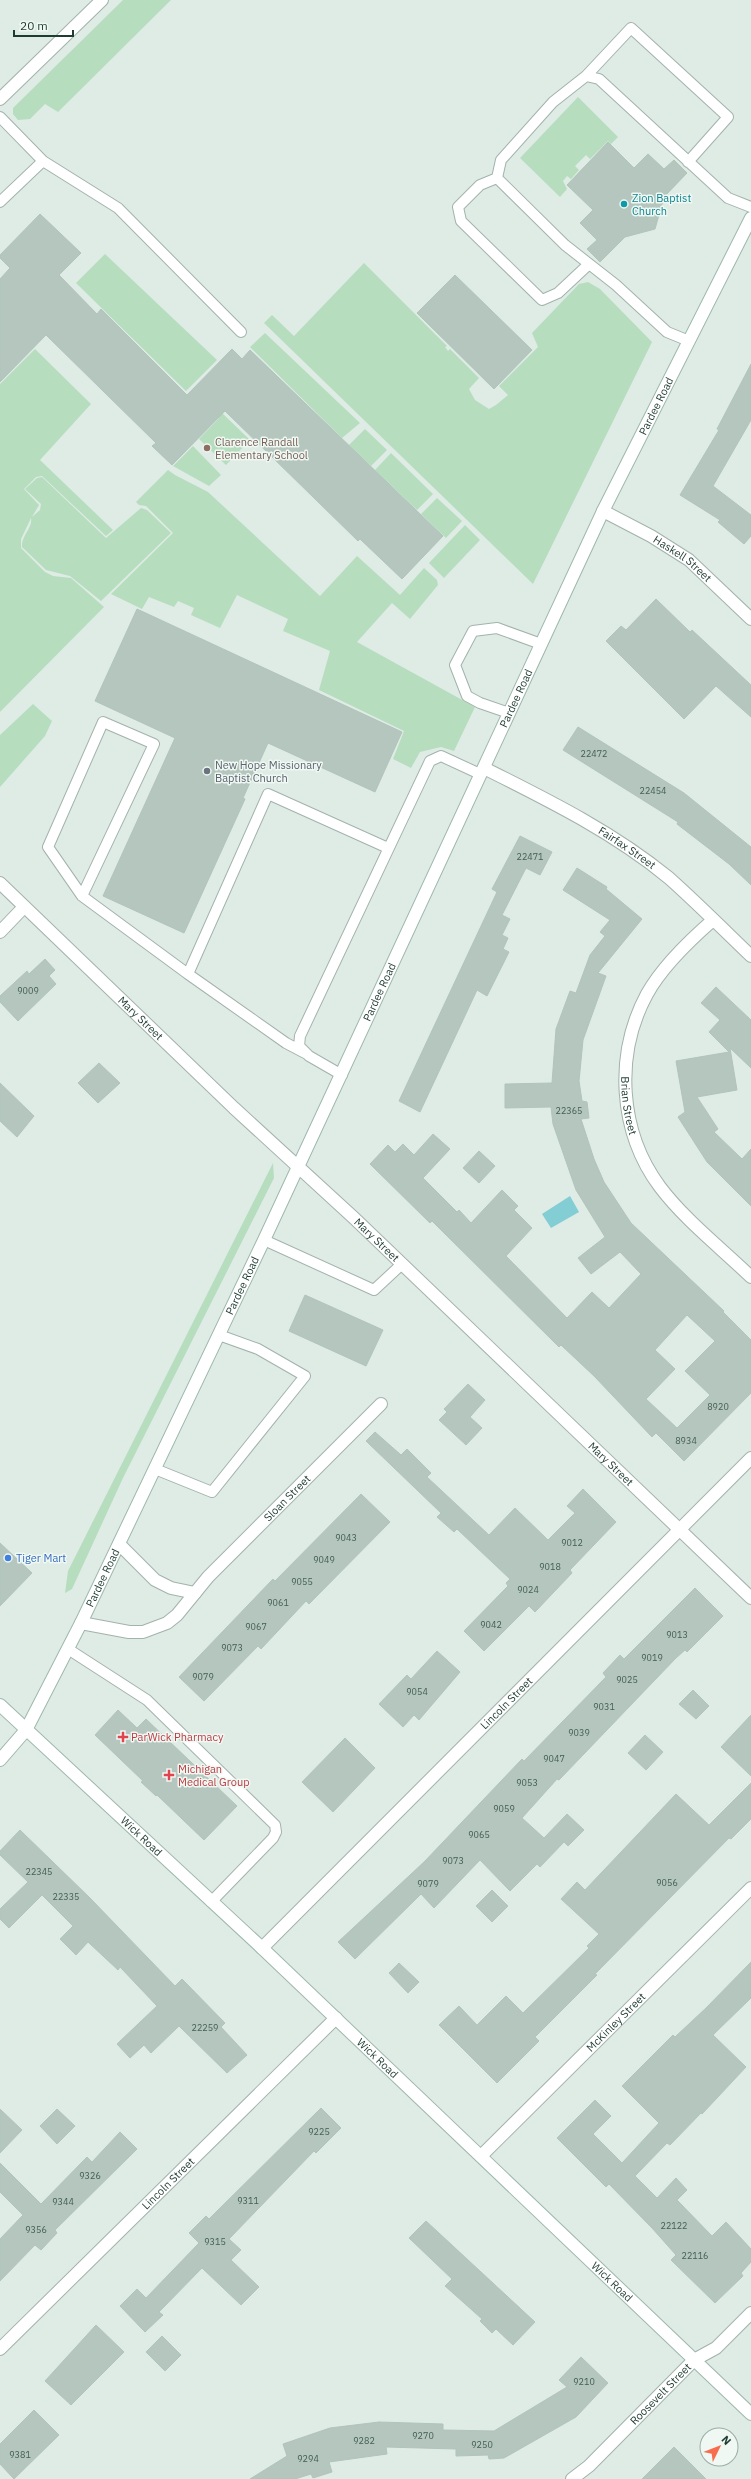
<svg xmlns="http://www.w3.org/2000/svg" width="751" height="2479" viewBox="0 0 751 2479" font-family="'IBM Plex Sans',sans-serif">
<style>
.green{fill:#b6debe}
.water{fill:#83cdd4}
.building{fill:#b4c6be;stroke:#b1c5bb;fill-rule:evenodd}
.lines{fill:none;stroke-linecap:round;stroke-linejoin:round}
.lane-casing{stroke:#a2b3ac;stroke-width:12}
.street-casing{stroke:#a2b3ac;stroke-width:14}
.secondary-casing{stroke:#9db8ac;stroke-width:14}
.lane{stroke:#fff;stroke-width:10}
.street{stroke:#fff;stroke-width:12}
.secondary{stroke:#fff;stroke-width:12}
.culture-dot{fill:#0f9aa8;stroke:#eff8f3;stroke-width:1.5}
.education-dot{fill:#8d6e63;stroke:#eff8f3;stroke-width:1.5}
.worship-dot{fill:#6b7280;stroke:#eff8f3;stroke-width:1.5}
.shop-dot{fill:#3f7fe0;stroke:#eff8f3;stroke-width:1.5}
.health-dot{fill:#e0444e;stroke:#eff8f3;stroke-width:1.5}
.labels{text-anchor:middle;dominant-baseline:central;stroke-width:3;stroke-linejoin:round;paint-order:stroke}
.number-label{font-size:9px;fill:#445e55}
.culture-label{font-size:11px;fill:#0d838f;stroke:#eff8f3;text-anchor:start}
.street-label{font-size:11px;fill:#1f3c32;stroke:#eff8f3}
.education-label{font-size:11px;fill:#785e54;stroke:#eff8f3;text-anchor:start}
.worship-label{font-size:11px;fill:#5b616d;stroke:#eff8f3;text-anchor:start}
.shop-label{font-size:11px;fill:#366cbe;stroke:#eff8f3;text-anchor:start}
.health-label{font-size:11px;fill:#be3a42;stroke:#eff8f3;text-anchor:start}
</style>
<rect width="100%" height="100%" fill="#dfebe5"/>
<!-- green -->
<path class="green" d="M123 0H171L58 112 45 104 30 119 18 120 13 114V108Z
M578 97 618 137 611 144 608 141 590 159 586 155 575 166 579 170 571 179 567 176 563 181 567 189 560 197 520 158Z
M105 254 217 360 186 391 76 283Z
M364 263 447 346 445 347 448 351 450 349 479 378 469 389 475 400 489 409 496 405 508 395 499 386 538 347 532 333 579 284 588 282 600 289 652 342 533 584 264 323 272 315 294 336Z
M265 333 360 423 342 438 250 347Z
M35 349 91 404 40 460 113 530 106 536 42 476 36 477 24 489 39 505 32 517 40 510 41 504 25 489 37 478 42 477 106 538 141 508 147 510 171 533 101 601 70 576 46 570 22 547C21 536 33 528 31 518L21 539V548L45 572 53 576 71 578 104 607 0 712V384Z
M221 412 250 440 226 465 199 439 219 418 217 416Z
M365 429 387 450 371 466 349 445Z
M193 446 221 475 209 486 173 466Z
M391 453 433 494 417 510 375 470Z
M168 470 175 475 208 492 320 596 357 556 400 595 424 568 437 580 438 585 410 619 392 603 357 642 475 707 454 751 441 747 420 752 411 768 393 759 404 731 319 690 330 651 283 631 288 619 237 595 220 628 191 615 194 608 178 601 174 607 149 597 142 609 111 594 173 533 146 506 139 505 136 502Z
M437 498 462 521 446 538 421 514Z
M465 525 480 540 444 578 429 563Z
M33 704 52 721 45 736 0 787V735Z
M273 1163 274 1178 123 1478 72 1589 65 1593 68 1571Z"/>
<!-- water -->
<path class="water" d="M570 1196 579 1212 551 1228 542 1214Z"/>
<!-- building -->
<path class="building" d="M608 142 634 168 648 154 664 169 674 160 687 173 664 197 655 229 625 237 600 262 587 249 597 240 580 223 593 210 567 185Z
M40 214 81 253 59 275 97 314 101 309 187 395 232 349 242 359 250 350 443 536 402 579 360 539 358 541 225 411 172 465 152 446 156 443 46 335 0 382V279L10 268 0 258V255Z
M455 275 532 350 494 389 417 313Z
M751 364V420L713 486 751 515V536L744 544 718 522 720 520 680 495 719 430 717 429Z
M656 599 690 632 692 630 751 685V717L716 686 684 719 606 641 621 626 626 630Z
M137 609 402 732 375 792 268 743 243 798 245 799 184 933 103 896 175 738 95 701Z
M578 727 684 793 751 847V885L729 864 677 824 678 822 563 750Z
M520 836 552 852 540 875 526 868 502 915 510 919 502 935 508 938 503 949 509 952 487 996 477 990 420 1112 399 1101 497 892 492 889Z
M577 868 607 887 606 889 642 919 598 973 606 976 583 1040 579 1081 582 1101 587 1102 589 1118 581 1119 594 1159 604 1182 631 1223 724 1311 723 1312 751 1340V1393L684 1461 656 1433 652 1437 594 1376 561 1345 559 1347 432 1221 430 1223 370 1164 388 1145 395 1152 403 1144 414 1155 433 1134 450 1149 423 1178 457 1212 459 1210 471 1223 502 1190 518 1206 514 1210 532 1228 506 1256 567 1318 592 1292 609 1308 641 1274 620 1252 591 1274 578 1258 605 1237 576 1190 553 1124 551 1107 505 1108V1084L552 1083 556 1029 570 991 576 993 590 955 605 936 600 932 610 920 563 890ZM687 1315 715 1341 685 1371 710 1395 677 1428 646 1399 675 1369 655 1350Z
M45 959 55 970 49 976 56 984 18 1021 0 1002V996L27 971 29 974Z
M716 987 751 1020V1068L730 1048 737 1090 697 1097 718 1129 714 1132 742 1159 751 1149V1206L707 1162 678 1117 685 1112 676 1061 729 1052 709 1032 720 1020 701 1003Z
M99 1063 120 1083 98 1103 78 1083Z
M0 1083 34 1116 17 1137 0 1121Z
M479 1151 495 1166 479 1183 463 1168Z
M305 1295 383 1330 366 1366 289 1331Z
M468 1384 485 1400 470 1417 482 1428 466 1445 439 1420 447 1412 444 1409Z
M375 1432 401 1455 407 1449 431 1473 427 1477 489 1535 515 1508 548 1540 575 1513 567 1506 583 1489 616 1522 570 1570 572 1573 535 1612 529 1606 484 1651 464 1631 508 1586 506 1583 510 1579 457 1529 454 1532 437 1517 441 1513 366 1441Z
M361 1494 390 1522 309 1604 306 1601 261 1649 258 1646 204 1701 179 1677 273 1579 275 1581Z
M0 1543 32 1573 0 1606Z
M695 1588 723 1616 687 1652 685 1650 676 1658 559 1780 557 1779 522 1818 544 1838 567 1814 584 1830 568 1846 564 1842 540 1867 537 1864 510 1891 480 1860 434 1908 421 1894 355 1959 338 1942 424 1862 522 1759 524 1761 606 1677 603 1673 620 1655 624 1659Z
M437 1651 460 1672 419 1720 414 1715 403 1727 379 1704 407 1675 411 1679Z
M693 1690 709 1706 696 1719 679 1704Z
M118 1710 137 1728 146 1719 237 1806 204 1840 157 1795 156 1796 141 1782 143 1781 95 1735Z
M751 1715V1776L721 1747Z
M645 1735 663 1752 646 1770 628 1753Z
M345 1738 375 1768 333 1812 302 1782Z
M751 1783V1819L731 1839 729 1838 595 1974 597 1975 535 2037 539 2041 497 2083 439 2025 459 2006 477 2025 506 1996 523 2013 589 1948 587 1946 599 1934 561 1899 577 1882 585 1890 676 1794 709 1825Z
M20 1830 90 1898 175 1986 182 1979 225 2023 221 2027 247 2055 227 2073 179 2026 151 2053 144 2045 130 2058 117 2044 157 2006 120 1967 118 1970 88 1942 76 1955 60 1939 73 1926 42 1895 9 1928 0 1919V1909L28 1882 0 1855V1851Z
M492 1890 508 1906 492 1922 476 1906Z
M751 1962V1998L713 2035 746 2067 702 2114 701 2113 670 2145 667 2143 635 2176 657 2198 676 2178 687 2190 677 2200 712 2236 726 2222 751 2249V2262L741 2273 743 2276 715 2303 671 2260 676 2255 652 2228 609 2184 606 2187 557 2138 595 2100 611 2116 593 2134 622 2163 659 2123 622 2086 673 2035 675 2037 706 2008Z
M399 1963 419 1982 408 1993 389 1973Z
M321 2108 341 2128 316 2153 314 2151 229 2239 241 2250 231 2260 259 2287 241 2305 202 2268 159 2312 163 2315 145 2332 120 2306 137 2289 146 2298 199 2243 189 2233 206 2216 209 2219Z
M0 2109 22 2130 0 2153Z
M57 2109 75 2126 57 2144 40 2126Z
M120 2132 137 2149 55 2230 57 2233 41 2250 35 2245 0 2281V2239L23 2215 0 2192V2163L41 2204 87 2157 92 2162Z
M426 2221 535 2322 513 2345 496 2329 492 2333 480 2321 482 2319 445 2286 452 2279 409 2238Z
M96 2325 124 2352 71 2405 45 2381Z
M162 2336 181 2355 165 2371 146 2352Z
M581 2357 608 2383 576 2417 504 2458 489 2459 488 2455 456 2456V2449L386 2447 387 2454 329 2462 332 2472 313 2478 311 2474 295 2479H250L287 2456 283 2444 330 2428 379 2422 443 2424V2430L494 2431 567 2387 559 2380Z
M34 2410 59 2435 14 2479 0 2464V2444Z
M674 2447 706 2479H642Z"/>
<g class="lines">
<!-- lane casing -->
<g class="lane-casing">
<path id="lane" d="M586 76 631 28 728 117 688 162
M0 117 43 161 118 208 241 332
M497 178 480 185 458 207 461 221 542 300 558 293 589 264
M0 202 43 161
M689 341 667 332 616 285 565 245 497 178 501 160 553 102 586 76 599 79 728 198 751 207
M509 713 480 703 467 696 455 665 473 631 497 628 541 644
M82 896 154 744 103 722 48 847 82 896 188 974
M305 1053 286 1043 188 974 268 794 388 848
M342 1075 309 1056 299 1046 300 1036 430 761 441 756 480 774
M264 1240 374 1290 402 1264
M155 1469 212 1492 305 1376 258 1349 219 1335
M68 1649 147 1700 275 1825 276 1832 273 1838 211 1902"/>
</g>
<!-- street casing -->
<g class="street-casing">
<g id="street">
<path d="M0 99 102 0"/>
<path id="s1" d="M603 511 651 536 689 560 751 619"/>
<path id="s2" d="M484 768C548 800 613 832 669 878 697 903 724 930 751 956"/>
<path id="s3" d="M0 883 234 1108 354 1218 751 1598"/>
<path id="s4" d="M713 920C690 940 662 967 647 994 614 1055 619 1132 660 1187 685 1220 721 1248 751 1277"/>
<path d="M0 932 24 907"/>
<path d="M119 1544 155 1580 171 1588 195 1593"/>
<path id="s5" d="M81 1623 129 1632H143L167 1623 177 1615 208 1577 381 1404"/>
<path id="s6" d="M262 1948 751 1458"/>
<path id="s7" d="M481 2156 751 1888"/>
<path id="s8" d="M0 2349 336 2018"/>
<path id="s9" d="M572 2479 589 2466 694 2360 716 2348 751 2313"/>
</g>
</g>
<!-- secondary casing -->
<g class="secondary-casing">
<g id="secondary">
<path id="s10" d="M0 1705 262 1948 751 2414"/>
<path id="s11" d="M0 1760 26 1730 81 1623 264 1240 603 511 751 218"/>
</g>
</g>
<!-- lane -->
<use href="#lane" class="lane"/>
<!-- street -->
<use href="#street" class="street"/>
<!-- secondary -->
<use href="#secondary" class="secondary"/>
</g>
<!-- markers -->
<circle class="culture-dot" cx="624" cy="204" r="4"/>
<circle class="education-dot" cx="207" cy="448" r="4"/>
<circle class="worship-dot" cx="207" cy="771" r="4"/>
<circle class="shop-dot" cx="8" cy="1558" r="4"/>
<g class="health-dot">
<path d="M121 1731h4v4h4v4h-4v4h-4v-4h-4v-4h4z"/>
<path d="M167 1769h4v4h4v4h-4v4h-4v-4h-4v-4h4z"/>
</g>
<g class="labels">
<!-- number labels -->
<g class="number-label">
<text x="594" y="753">22472</text>
<text x="653" y="790">22454</text>
<text x="530" y="856">22471</text>
<text x="28" y="990">9009</text>
<text x="569" y="1110">22365</text>
<text x="718" y="1406">8920</text>
<text x="686" y="1440">8934</text>
<text x="346" y="1537">9043</text>
<text x="572" y="1542">9012</text>
<text x="324" y="1559">9049</text>
<text x="550" y="1566">9018</text>
<text x="302" y="1581">9055</text>
<text x="528" y="1589">9024</text>
<text x="278" y="1602">9061</text>
<text x="491" y="1624">9042</text>
<text x="256" y="1626">9067</text>
<text x="677" y="1634">9013</text>
<text x="232" y="1647">9073</text>
<text x="652" y="1657">9019</text>
<text x="203" y="1676">9079</text>
<text x="627" y="1679">9025</text>
<text x="417" y="1691">9054</text>
<text x="604" y="1706">9031</text>
<text x="579" y="1732">9039</text>
<text x="554" y="1758">9047</text>
<text x="527" y="1782">9053</text>
<text x="504" y="1808">9059</text>
<text x="479" y="1834">9065</text>
<text x="453" y="1860">9073</text>
<text x="39" y="1871">22345</text>
<text x="667" y="1882">9056</text>
<text x="428" y="1883">9079</text>
<text x="66" y="1896">22335</text>
<text x="205" y="2027">22259</text>
<text x="319" y="2131">9225</text>
<text x="90" y="2175">9326</text>
<text x="248" y="2200">9311</text>
<text x="63" y="2201">9344</text>
<text x="674" y="2225">22122</text>
<text x="36" y="2229">9356</text>
<text x="215" y="2241">9315</text>
<text x="695" y="2255">22116</text>
<text x="584" y="2381">9210</text>
<text x="423" y="2435">9270</text>
<text x="364" y="2440">9282</text>
<text x="482" y="2444">9250</text>
<text x="20" y="2454">9381</text>
<text x="308" y="2458">9294</text>
</g>
<!-- culture labels -->
<g class="culture-label">
<text x="632" y="198">Zion Baptist<tspan x="632" dy="13">Church</tspan></text>
</g>
<!-- street labels -->
<g class="street-label">
<text stroke="none"><textPath href="#s11" startOffset="1506">Pardee Road</textPath></text>
<text stroke="none"><textPath href="#s1" startOffset="93">Haskell Street</textPath></text>
<text stroke="none"><textPath href="#s11" startOffset="1182">Pardee Road</textPath></text>
<text stroke="none"><textPath href="#s2" startOffset="164">Fairfax Street</textPath></text>
<text stroke="none"><textPath href="#s11" startOffset="858">Pardee Road</textPath></text>
<text stroke="none"><textPath href="#s3" startOffset="195">Mary Street</textPath></text>
<text stroke="none"><textPath href="#s4" startOffset="215">Brian Street</textPath></text>
<text stroke="none"><textPath href="#s3" startOffset="519">Mary Street</textPath></text>
<text stroke="none"><textPath href="#s11" startOffset="534">Pardee Road</textPath></text>
<text stroke="none"><textPath href="#s3" startOffset="843">Mary Street</textPath></text>
<text stroke="none"><textPath href="#s5" startOffset="262">Sloan Street</textPath></text>
<text stroke="none"><textPath href="#s11" startOffset="210">Pardee Road</textPath></text>
<text stroke="none"><textPath href="#s6" startOffset="346">Lincoln Street</textPath></text>
<text stroke="none"><textPath href="#s10" startOffset="193">Wick Road</textPath></text>
<text stroke="none"><textPath href="#s7" startOffset="190">McKinley Street</textPath></text>
<text stroke="none"><textPath href="#s10" startOffset="517">Wick Road</textPath></text>
<text stroke="none"><textPath href="#s8" startOffset="236">Lincoln Street</textPath></text>
<text stroke="none"><textPath href="#s10" startOffset="841">Wick Road</textPath></text>
<text stroke="none"><textPath href="#s9" startOffset="123">Roosevelt Street</textPath></text>
</g>
<!-- education labels -->
<g class="education-label">
<text x="215" y="442">Clarence Randall<tspan x="215" dy="13">Elementary School</tspan></text>
</g>
<!-- worship labels -->
<g class="worship-label">
<text x="215" y="765">New Hope Missionary<tspan x="215" dy="13">Baptist Church</tspan></text>
</g>
<!-- shop labels -->
<g class="shop-label">
<text x="16" y="1558">Tiger Mart</text>
</g>
<!-- health labels -->
<g class="health-label">
<text x="131" y="1737">ParWick Pharmacy</text>
<text x="178" y="1769">Michigan<tspan x="178" dy="13">Medical Group</tspan></text>
</g>
</g>
<!-- north arrow -->
<g transform="translate(719 2447) rotate(47)"><circle r="19" fill="#eff8f3" stroke="#9cada6"/>
<path d="M0-3L7 15L0 10L-7 15Z" fill="#f96d4f"/>
<text y="-6" font-size="11" font-weight="bold" text-anchor="middle" fill="#1f3c32">N</text>
</g>
<!-- scale -->
<path d="M14 30v6h59v-6" fill="none" stroke="#1f3c32" stroke-width="2"/>
<text x="20" y="30" font-size="12" fill="#1f3c32" stroke="#eff8f3" stroke-width="3" paint-order="stroke">20 m</text>
</svg>
